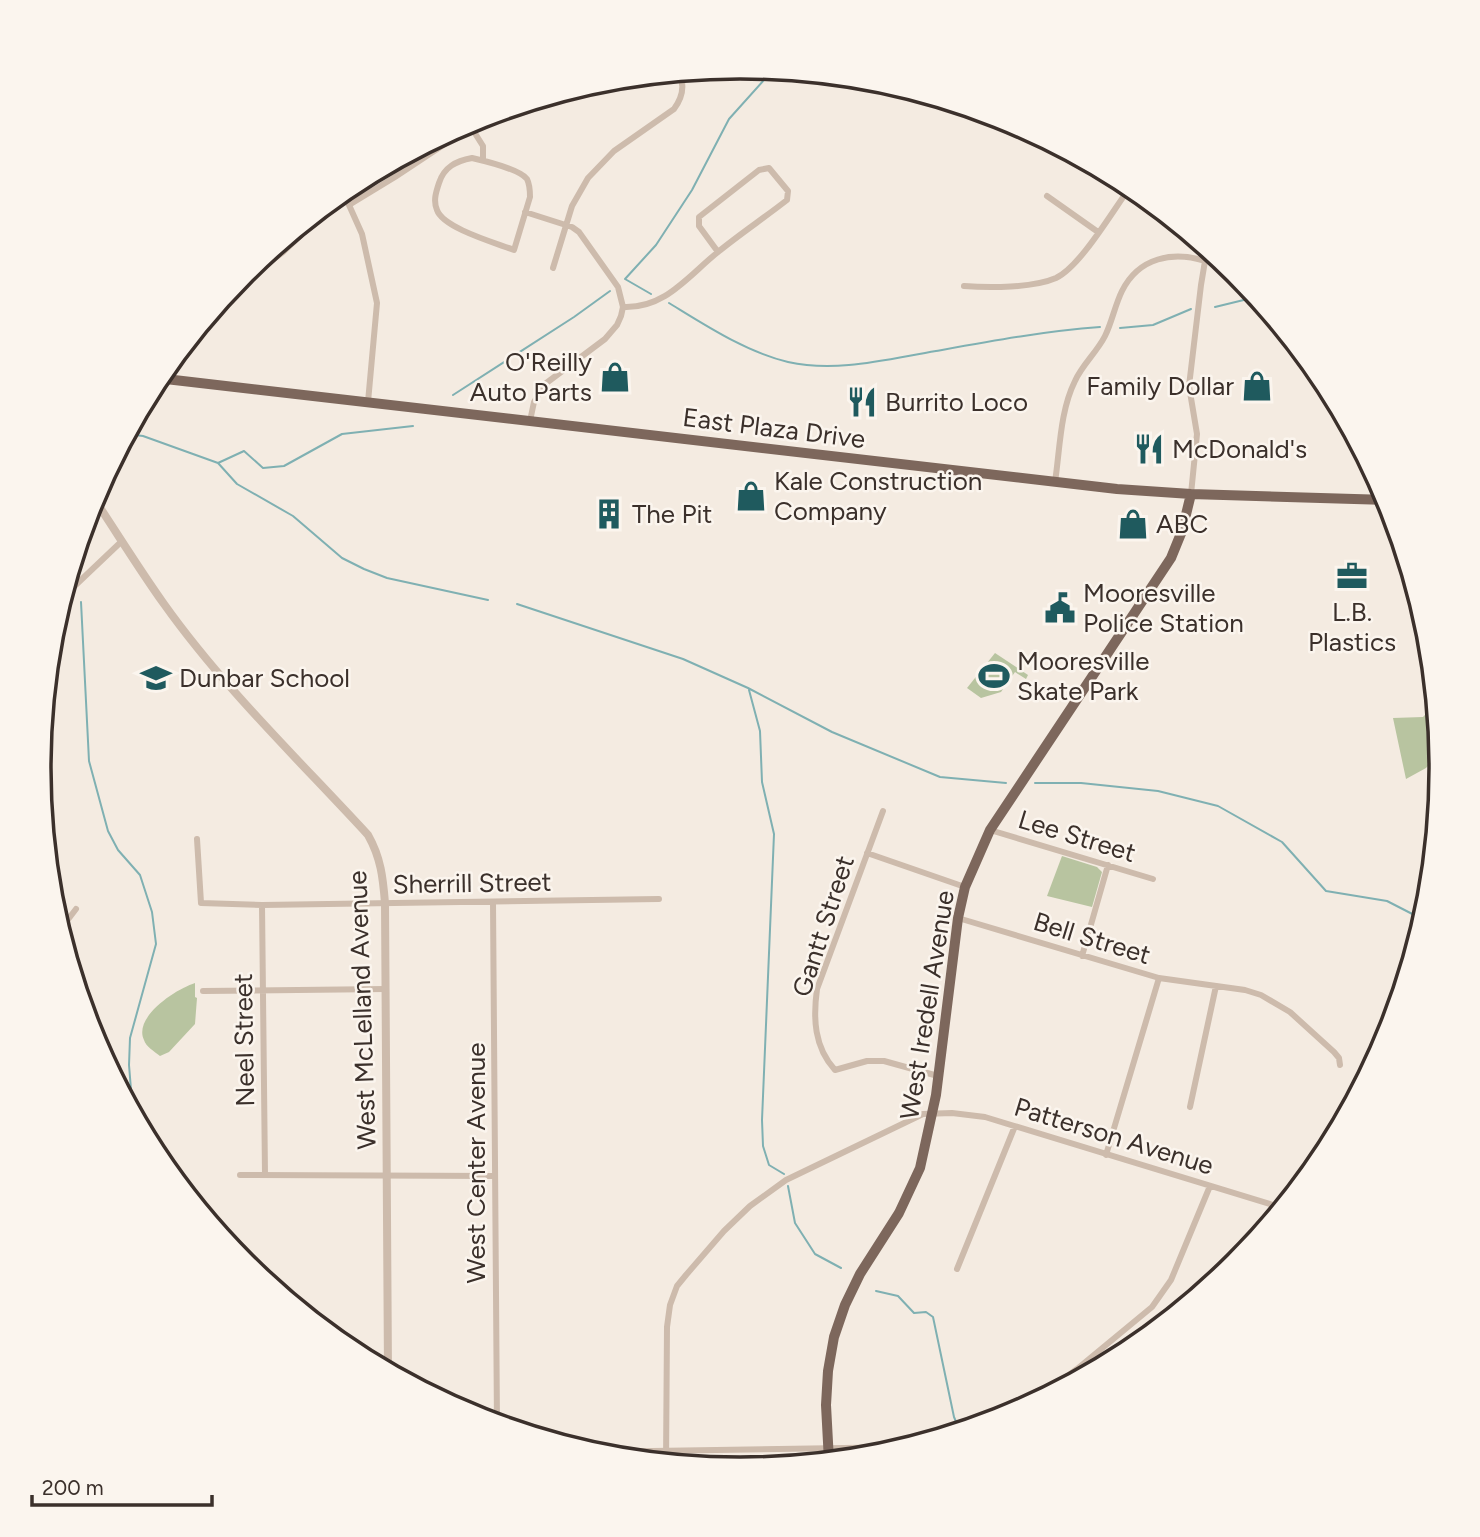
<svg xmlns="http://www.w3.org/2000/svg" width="1480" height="1537" viewBox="0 0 1480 1537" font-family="Figtree,sans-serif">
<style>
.green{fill:#b8c4a0}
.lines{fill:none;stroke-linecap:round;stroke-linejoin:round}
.stream{stroke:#7fb0b2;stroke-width:2}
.minor{stroke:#cdbbac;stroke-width:6}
.tertiary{stroke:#cdbbac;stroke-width:8}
.primary{stroke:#7d675c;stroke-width:10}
.labels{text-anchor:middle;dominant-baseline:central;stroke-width:5;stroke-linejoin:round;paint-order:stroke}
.poi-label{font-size:26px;fill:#3b302b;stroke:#fbf5ee;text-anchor:start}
.street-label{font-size:26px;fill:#3b302b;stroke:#fbf5ee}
.rim{fill:none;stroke:#3b302b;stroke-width:3.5}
</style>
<rect width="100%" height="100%" fill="#f4ebe1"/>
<!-- green -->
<path class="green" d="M995 653 1028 675 1026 679 1015 672 1001 692 981 698 967 688Z
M1435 704 1440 753 1426 768 1406 779 1393 718 1423 717Z
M1062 856 1097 867 1102 872 1092 907 1047 896Z
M195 983V997L197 998 195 1024 169 1052 160 1056C154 1051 146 1047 144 1040 133 1017 176 989 195 983Z"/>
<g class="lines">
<!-- stream -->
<path class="stream" d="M651 294 625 279 656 245 692 190 729 119 773 70
M669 303C705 325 746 352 788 362 837 373 888 359 936 351 991 341 1045 331 1100 327
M1215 307 1256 297
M1120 328 1153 325 1191 309
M453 395 574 317 610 291
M127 434 143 436 218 463 237 484 293 516 342 558 364 569 387 578 488 600
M218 463 244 451 263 468 284 466 342 434 413 426
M81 602 89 761 108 831 118 850 140 875 152 912 156 944 130 1038 129 1065 133 1114
M517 604 683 659 748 688 832 732 940 777 1006 783
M749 690 760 731 762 782 774 834 762 1120 763 1146 769 1165 784 1174
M1035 783H1081L1158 791 1218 806 1282 842 1326 891 1387 901 1424 920
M788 1186 795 1223 815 1254 841 1268
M876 1291 898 1296 914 1313 926 1312 933 1317 954 1417 960 1431"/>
<!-- minor -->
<path class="minor" d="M471 127 483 146V160
M472 158C485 161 519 169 527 179 530 185 530 191 530 197L514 250C496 243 443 228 437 210 433 201 436 192 439 183 444 167 456 161 472 158Z
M341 193 349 205 362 234 377 303 368 402
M1047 196 1098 232
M349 205 395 177 487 116
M525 212 572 227 579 232 618 287 623 307 621 316 617 325 605 339 545 384 534 402 530 421
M553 268 572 206 588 178 614 151 674 109C682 98 685 85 679 73
M964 286C989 288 1033 288 1056 278 1081 266 1113 210 1131 186
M227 294 283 252 301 235
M623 307C665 309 688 276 718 252 740 234 764 218 787 200L788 191 769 168 759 170 699 217V226L718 252
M1055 482C1060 449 1060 411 1075 381 1082 365 1097 352 1105 336 1112 322 1115 305 1122 291 1139 257 1173 251 1205 261
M1191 494 1197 434 1189 386 1201 285 1205 261 1212 253
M62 598 122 541
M883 811 817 989C813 1018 814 1047 835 1070L867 1061H884L938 1076
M990 830 1153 879
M197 839 201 903 262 905 659 899
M867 853 965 887
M493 902 497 1424
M262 905 265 1174
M958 918 1159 978 1245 990 1261 995 1290 1012 1334 1052 1339 1058 1340 1065
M60 930 76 909
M1082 956 1108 865
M203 991 385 989
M1190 1107 1216 986
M1106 1155 1159 978
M240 1175 495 1176
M957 1269 1015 1126
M1083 1364 1090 1373
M1023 1409 1077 1369 1152 1307 1171 1280 1210 1186
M588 1452 908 1447
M666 1463 667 1327 670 1305 677 1286 686 1275 724 1231 750 1206 786 1180 923 1114 952 1113 985 1117 1283 1208"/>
<!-- tertiary -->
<path class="tertiary" d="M93 497C117 533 139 569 164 604 223 687 299 760 368 835 381 858 383 878 385 903L388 1372"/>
<!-- primary -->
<path class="primary" d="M157 378 1117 489 1191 494 1388 500
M829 1461 826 1405 828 1371 834 1337 845 1305 860 1274 899 1213 920 1168 936 1095 958 918 965 887 990 830 1171 558 1182 531 1191 494"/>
</g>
<!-- icons -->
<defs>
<g id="shop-bare" transform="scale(2.415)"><path d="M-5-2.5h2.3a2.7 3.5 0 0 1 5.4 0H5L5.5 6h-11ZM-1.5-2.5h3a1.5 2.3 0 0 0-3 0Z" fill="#1f5a5e" stroke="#fbf5ee" stroke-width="2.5" paint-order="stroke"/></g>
<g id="restaurant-bare" transform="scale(2.415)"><path d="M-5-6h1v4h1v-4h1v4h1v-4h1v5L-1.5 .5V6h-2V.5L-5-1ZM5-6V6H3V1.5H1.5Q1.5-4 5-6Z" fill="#1f5a5e" stroke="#fbf5ee" stroke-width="2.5" paint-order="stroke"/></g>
<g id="building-bare" transform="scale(2.415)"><path d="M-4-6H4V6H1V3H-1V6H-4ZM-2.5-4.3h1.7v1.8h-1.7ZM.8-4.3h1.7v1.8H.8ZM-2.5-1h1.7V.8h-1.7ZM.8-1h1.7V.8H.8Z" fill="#1f5a5e" stroke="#fbf5ee" stroke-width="2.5" paint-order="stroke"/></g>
<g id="office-bare" transform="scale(2.415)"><path d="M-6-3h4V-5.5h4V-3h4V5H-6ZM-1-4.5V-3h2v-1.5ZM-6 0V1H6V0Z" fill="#1f5a5e" stroke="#fbf5ee" stroke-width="2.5" paint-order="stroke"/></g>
<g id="civic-bare" transform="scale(2.415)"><path d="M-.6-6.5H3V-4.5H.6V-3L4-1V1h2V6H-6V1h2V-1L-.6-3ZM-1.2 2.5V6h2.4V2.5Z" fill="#1f5a5e" stroke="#fbf5ee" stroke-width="2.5" paint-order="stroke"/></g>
<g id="stadium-bare" transform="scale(2.415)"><path d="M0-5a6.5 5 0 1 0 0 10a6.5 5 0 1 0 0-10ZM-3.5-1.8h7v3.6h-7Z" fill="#1f5a5e" stroke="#fbf5ee" stroke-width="2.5" paint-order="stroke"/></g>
<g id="school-bare" transform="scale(2.415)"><path d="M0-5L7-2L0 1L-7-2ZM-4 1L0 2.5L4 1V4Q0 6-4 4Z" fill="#1f5a5e" stroke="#fbf5ee" stroke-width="2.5" paint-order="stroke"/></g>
</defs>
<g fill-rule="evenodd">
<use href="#shop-bare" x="615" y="377"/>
<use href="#shop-bare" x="1257" y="386"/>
<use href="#restaurant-bare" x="862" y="402"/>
<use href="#restaurant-bare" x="1149" y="449"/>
<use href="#shop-bare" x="751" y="496"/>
<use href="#building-bare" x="609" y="514"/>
<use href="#shop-bare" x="1133" y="524"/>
<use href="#office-bare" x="1352" y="576"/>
<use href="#civic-bare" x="1060" y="608"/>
<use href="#stadium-bare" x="994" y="676"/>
<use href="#school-bare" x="156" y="678"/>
</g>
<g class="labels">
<!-- poi labels -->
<g class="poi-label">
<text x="592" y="362" text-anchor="end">O'Reilly<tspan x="592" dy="30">Auto Parts</tspan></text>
<text x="1234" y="386" text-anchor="end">Family Dollar</text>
<text x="885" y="402">Burrito Loco</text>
<text x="1172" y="449">McDonald's</text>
<text x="774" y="481">Kale Construction<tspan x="774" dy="30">Company</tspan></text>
<text x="632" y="514">The Pit</text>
<text x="1156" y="524">ABC</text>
<text x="1083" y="593">Mooresville<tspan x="1083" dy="30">Police Station</tspan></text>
<text x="1352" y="612" text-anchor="middle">L.B.<tspan x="1352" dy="30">Plastics</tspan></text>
<text x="1017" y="661">Mooresville<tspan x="1017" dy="30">Skate Park</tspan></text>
<text x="179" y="678">Dunbar School</text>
</g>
<!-- street labels -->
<g class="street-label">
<text transform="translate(774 428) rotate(7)">East Plaza Drive</text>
<text transform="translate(1077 836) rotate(17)">Lee Street</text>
<text transform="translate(472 883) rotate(-1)">Sherrill Street</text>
<text transform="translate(823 926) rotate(-72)">Gantt Street</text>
<text transform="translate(1092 938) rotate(17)">Bell Street</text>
<text transform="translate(927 1005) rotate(-81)">West Iredell Avenue</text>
<text transform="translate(362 1010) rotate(-92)">West McLelland Avenue</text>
<text transform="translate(244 1040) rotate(-91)">Neel Street</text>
<text transform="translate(1114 1136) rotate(17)">Patterson Avenue</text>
<text transform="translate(476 1163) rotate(-90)">West Center Avenue</text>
</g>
</g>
<!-- crop -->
<path d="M0 0H1480V1537H0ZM51 768a689 689 0 1 1 1378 0a689 689 0 1 1-1378 0Z" fill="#fbf5ee" fill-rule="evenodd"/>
<path class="rim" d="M51 768a689 689 0 1 1 1378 0a689 689 0 1 1-1378 0Z"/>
<!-- scale -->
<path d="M32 1495v10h180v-10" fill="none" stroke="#3b302b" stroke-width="3.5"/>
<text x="42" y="1495" font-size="21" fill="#3b302b" stroke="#fbf5ee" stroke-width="5" paint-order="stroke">200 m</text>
</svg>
